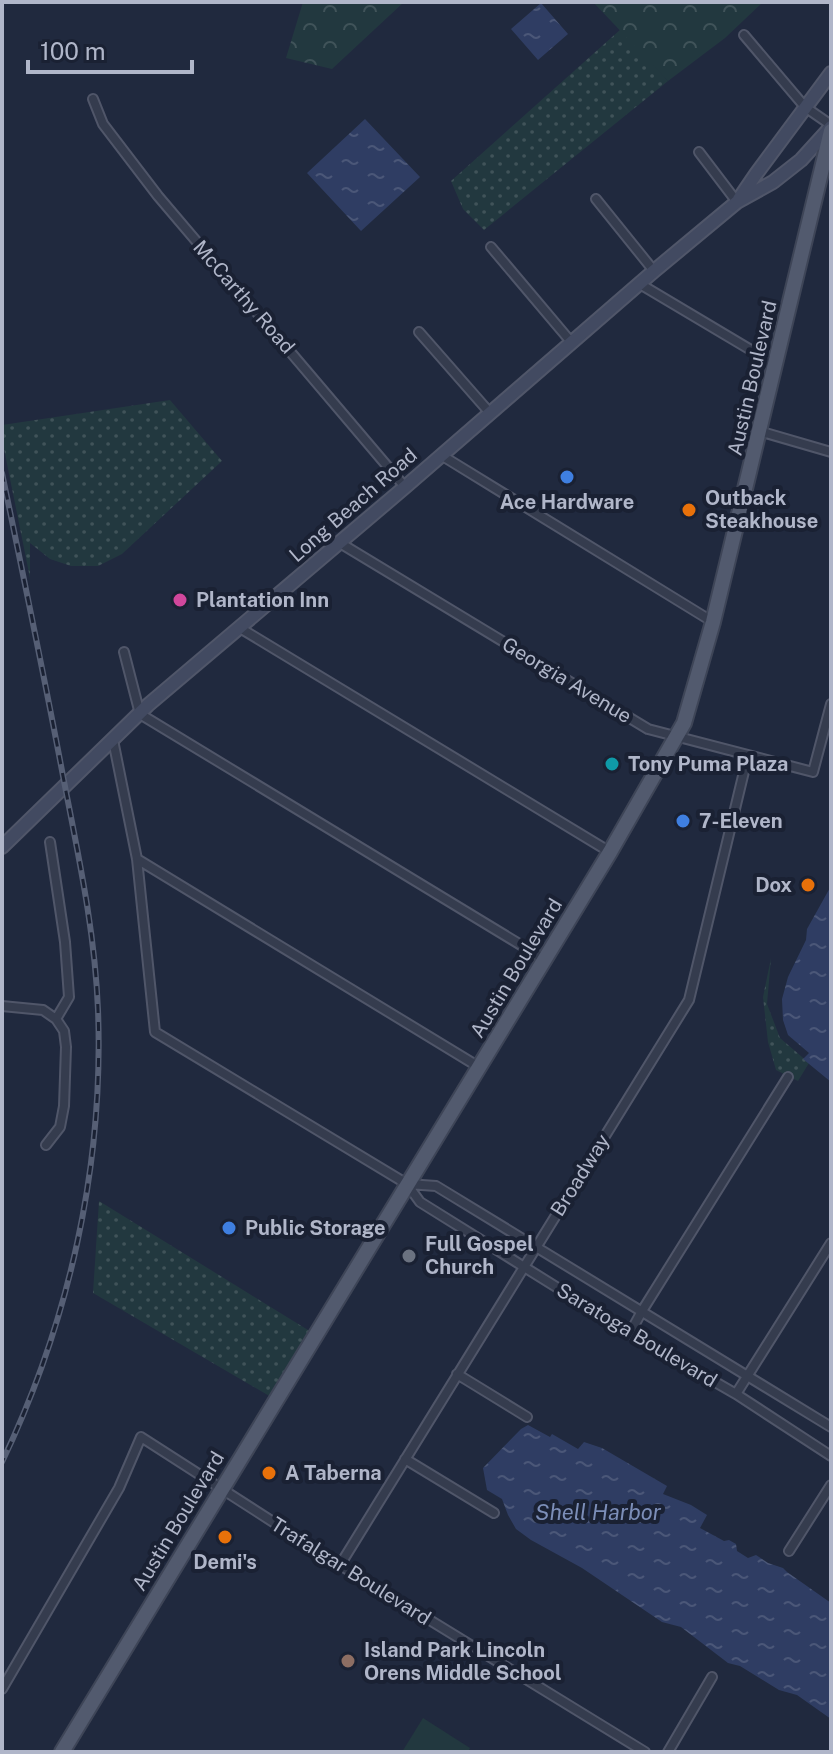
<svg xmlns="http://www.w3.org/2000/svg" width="833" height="1754" viewBox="0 0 833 1754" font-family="'Public Sans',sans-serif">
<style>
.green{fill:url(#green-dots)}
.forest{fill:url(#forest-crowns)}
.pitch{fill:#22383f}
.water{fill:url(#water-ripples)}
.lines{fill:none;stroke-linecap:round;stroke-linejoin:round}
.street-casing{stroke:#505669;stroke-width:12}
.secondary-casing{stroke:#505669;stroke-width:16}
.primary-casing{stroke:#3e4557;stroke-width:18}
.street{stroke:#353c4e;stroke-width:8}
.secondary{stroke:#424a61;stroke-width:12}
.primary{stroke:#525a6e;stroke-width:14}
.rail-casing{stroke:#565f75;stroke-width:6}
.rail{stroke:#1a2133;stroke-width:3;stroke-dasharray:9;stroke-linecap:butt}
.shop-dot{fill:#3f7fe0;stroke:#1a2133;stroke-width:3}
.food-dot{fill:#e8710a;stroke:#1a2133;stroke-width:3}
.hotel-dot{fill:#d1479c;stroke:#1a2133;stroke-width:3}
.culture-dot{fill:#0f9aa8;stroke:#1a2133;stroke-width:3}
.worship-dot{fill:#6b7280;stroke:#1a2133;stroke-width:3}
.education-dot{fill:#8d6e63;stroke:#1a2133;stroke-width:3}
.labels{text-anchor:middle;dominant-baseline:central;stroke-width:8;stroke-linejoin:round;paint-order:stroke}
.street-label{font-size:20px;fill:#b0b6c9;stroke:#1a2133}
.poi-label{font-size:20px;font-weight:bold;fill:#b0b6c9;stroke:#1a2133;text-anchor:start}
.water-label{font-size:22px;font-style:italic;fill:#7c8eb8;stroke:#1a2133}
</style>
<defs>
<pattern id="green-dots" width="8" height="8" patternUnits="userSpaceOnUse" patternTransform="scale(2)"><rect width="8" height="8" fill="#22383f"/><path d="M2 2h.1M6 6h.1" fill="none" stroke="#405359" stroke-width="1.8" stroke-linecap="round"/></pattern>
<pattern id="forest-crowns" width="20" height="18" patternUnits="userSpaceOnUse" patternTransform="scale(2)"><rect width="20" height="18" fill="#22383f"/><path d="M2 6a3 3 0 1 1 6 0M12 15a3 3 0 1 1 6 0" fill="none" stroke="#405359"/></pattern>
<pattern id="water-ripples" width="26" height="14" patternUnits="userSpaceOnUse" patternTransform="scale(2)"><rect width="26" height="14" fill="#2f3d63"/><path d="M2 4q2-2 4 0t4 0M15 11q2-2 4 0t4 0" fill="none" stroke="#4b5778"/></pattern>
</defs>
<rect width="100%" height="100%" fill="#20293e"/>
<!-- green -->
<path class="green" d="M621 29 668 81 484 230 463 209 451 181Z
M170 400 222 461 122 554 98 566H71L50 559 30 543V578L2 439V425Z
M771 958 767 1004 780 1038 809 1063 798 1081 776 1070 768 1042 763 997Z
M99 1201 321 1338 278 1401 93 1293Z"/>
<!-- forest -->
<path class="forest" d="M303 2H404L332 69 286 58Z
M593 2H763L725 38 668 81Z"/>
<!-- pitch -->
<path class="pitch" d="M423 1718 470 1748 468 1752H402Z"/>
<!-- water -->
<path class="water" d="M541 3 568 34 538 60 511 29Z
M365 119 420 177 361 231 307 173Z
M831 886V1082L803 1059 809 1053 788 1035 783 1020 782 999 788 977 806 940 807 929Z
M528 1425 550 1437 552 1434 578 1449 584 1442 602 1448 667 1486 663 1494 691 1505 707 1515 700 1528 724 1541 729 1540 736 1544 737 1551 748 1558 756 1555 768 1563 783 1568 787 1572 831 1603V1719L797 1695 779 1690 740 1666 728 1663 681 1627 662 1622 582 1568 531 1540 516 1529 508 1515 502 1499 487 1490 483 1468 521 1429Z"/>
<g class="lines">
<!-- street casing -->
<g class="street-casing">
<path id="street" d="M744 35 805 107 831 125
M93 99 103 124 158 196 405 487
M699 152 737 202
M596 199 654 271
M491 247 572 343
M640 284 776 365
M419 332 490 413
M759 431 831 452
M441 455 713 622
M340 543 648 729 813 772 831 704
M240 628 610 852
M124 652 140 714 544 959
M113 740 137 859 155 1032 407 1184 420 1202 630 1333 736 1394 831 1456
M50 842 65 942 69 997 56 1019
M137 859 479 1067
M2 1006 43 1010 56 1019 64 1031 66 1047 64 1106 60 1127 46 1145
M408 1184 436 1186 831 1427
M630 1333 642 1311 788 1077
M457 1374 527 1417
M736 1394 831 1243
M405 1459 494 1513
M789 1551 831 1485
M340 1565 689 1000 748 755
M2 1689 119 1488 141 1437 340 1565 645 1752
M668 1752 712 1677"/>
</g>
<!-- secondary casing -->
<g class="secondary-casing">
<path id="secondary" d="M739 199 756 174 831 73
M2 847 148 705 405 487 654 271 737 202 773 182 801 160 831 127"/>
</g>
<!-- primary casing -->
<g class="primary-casing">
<path id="primary" d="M62 1752 610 852 684 723 713 622 831 131"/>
</g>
<!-- street -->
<use href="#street" class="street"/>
<!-- secondary -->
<use href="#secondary" class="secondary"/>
<!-- primary -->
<use href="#primary" class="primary"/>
<!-- rail casing -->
<g class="rail-casing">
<path id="rail" d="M2 473C23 574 44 675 63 776 78 854 95 931 98 1010 104 1166 69 1322 2 1462"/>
</g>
<!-- rail -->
<use href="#rail" class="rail"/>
</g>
<!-- markers -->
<g class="shop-dot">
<circle cx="567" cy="477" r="8"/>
<circle cx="683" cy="821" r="8"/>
<circle cx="229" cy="1228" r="8"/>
</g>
<g class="food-dot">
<circle cx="689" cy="510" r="8"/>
<circle cx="808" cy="885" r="8"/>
<circle cx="269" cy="1473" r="8"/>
<circle cx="225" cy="1537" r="8"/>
</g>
<circle class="hotel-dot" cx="180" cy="600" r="8"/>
<circle class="culture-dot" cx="612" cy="764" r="8"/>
<circle class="worship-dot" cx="409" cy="1256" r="8"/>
<circle class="education-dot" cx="348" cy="1661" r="8"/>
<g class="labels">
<!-- street labels -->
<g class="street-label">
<text transform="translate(244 297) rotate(49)">McCarthy Road</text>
<text transform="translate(752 378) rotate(-77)">Austin Boulevard</text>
<text transform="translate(353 505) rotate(-41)">Long Beach Road</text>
<text transform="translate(567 680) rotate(31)">Georgia Avenue</text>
<text transform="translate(516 968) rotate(-59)">Austin Boulevard</text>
<text transform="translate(580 1175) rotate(-58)">Broadway</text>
<text transform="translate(637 1335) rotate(31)">Saratoga Boulevard</text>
<text transform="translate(178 1521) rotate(-59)">Austin Boulevard</text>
<text transform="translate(351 1571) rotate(32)">Trafalgar Boulevard</text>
</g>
<!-- poi labels -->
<g class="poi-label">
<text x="705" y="498">Outback<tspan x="705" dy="23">Steakhouse</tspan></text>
<text x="567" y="502" text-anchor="middle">Ace Hardware</text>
<text x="196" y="600">Plantation Inn</text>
<text x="628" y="764">Tony Puma Plaza</text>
<text x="699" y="821">7-Eleven</text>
<text x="792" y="885" text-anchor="end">Dox</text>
<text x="245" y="1228">Public Storage</text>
<text x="425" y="1244">Full Gospel<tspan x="425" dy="23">Church</tspan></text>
<text x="285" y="1473">A Taberna</text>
<text x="225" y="1562" text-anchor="middle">Demi's</text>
<text x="364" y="1650">Island Park Lincoln<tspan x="364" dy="23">Orens Middle School</tspan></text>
</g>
<!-- water labels -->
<g class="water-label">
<text x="598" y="1512">Shell Harbor</text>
</g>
</g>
<!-- border -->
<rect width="833" height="1754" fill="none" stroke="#b0b6c9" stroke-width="8"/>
<!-- scale -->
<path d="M28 60v12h164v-12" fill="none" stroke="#b0b6c9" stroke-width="4"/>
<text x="40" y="60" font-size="24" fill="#b0b6c9" stroke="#1a2133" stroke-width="6" paint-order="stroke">100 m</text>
</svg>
